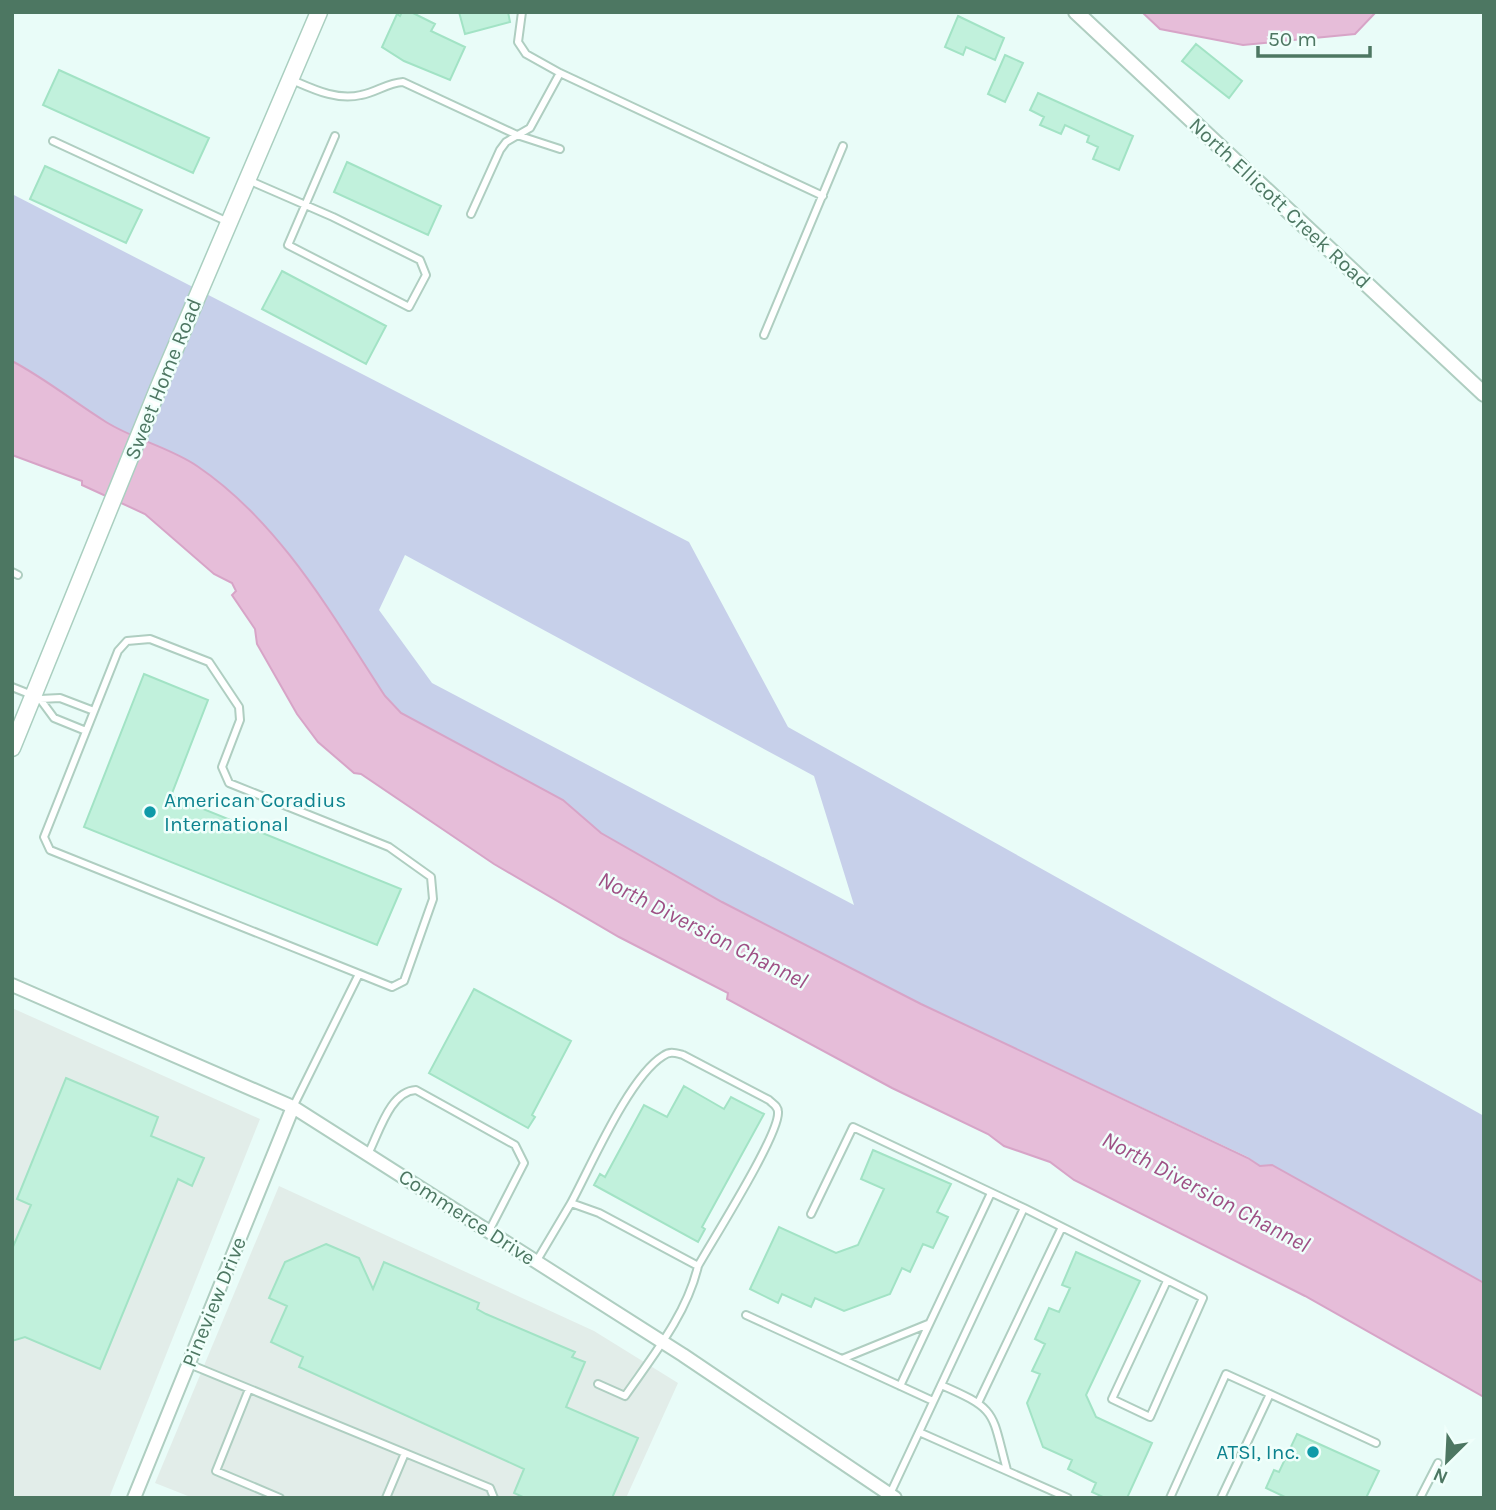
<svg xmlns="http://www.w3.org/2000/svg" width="1496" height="1510" viewBox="0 0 1496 1510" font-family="Karla,sans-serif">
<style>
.industrial{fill:#e2ede9}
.green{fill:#c7d0ea;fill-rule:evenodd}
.water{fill:#e6bdd9;stroke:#d7a4c7;stroke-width:2}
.building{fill:#c1f1dc;stroke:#a2e3c5;stroke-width:2}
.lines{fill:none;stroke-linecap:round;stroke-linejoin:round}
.service-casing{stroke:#afcec1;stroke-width:10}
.minor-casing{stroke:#afcec1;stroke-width:16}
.tertiary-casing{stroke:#afcec1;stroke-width:18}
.secondary-casing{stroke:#aacfc0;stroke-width:19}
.service{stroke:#fff;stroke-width:6}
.minor{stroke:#fff;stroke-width:12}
.tertiary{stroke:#fff;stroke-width:14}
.secondary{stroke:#fff;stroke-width:16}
.culture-dot{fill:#0f9aa8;stroke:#f0fffb;stroke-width:2.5}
.labels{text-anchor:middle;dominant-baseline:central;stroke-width:5;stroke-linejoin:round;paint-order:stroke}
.street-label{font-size:21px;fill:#4d7762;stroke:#f0fffb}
.culture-label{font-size:21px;fill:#0d838f;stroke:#f0fffb;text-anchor:start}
.water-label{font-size:23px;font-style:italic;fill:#9e5085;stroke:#f0fffb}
</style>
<rect width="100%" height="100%" fill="#e9fcf8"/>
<!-- industrial -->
<path class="industrial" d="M12 1008 260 1119 109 1498H12Z
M279 1186 594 1331 678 1383 626 1498H193L155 1483Z"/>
<!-- green -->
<path class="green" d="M12 194 689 542 788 727 1484 1116V1283L1272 1165 1260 1166 1248 1157 921 1004 722 902 601 833 563 800 401 713 385 696C332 615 280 522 197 466 169 447 135 440 106 422 74 402 46 379 12 361ZM405 555 814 776 854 905 432 683 379 610Z"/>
<!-- water -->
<path class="water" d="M1142 12H1376L1355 34 1243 45 1160 29Z
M12 361C46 379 74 402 106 422 135 440 169 447 197 466 280 522 332 615 385 696L401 713 563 800 601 833 722 902 921 1004 1248 1158 1260 1166 1272 1165 1484 1283V1397L1305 1296 1074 1180 1050 1162 1004 1146 988 1134 892 1088 727 999 728 993 619 937 494 864 361 774 354 773 318 742 297 714 257 644 255 629 232 595 236 591 232 583 214 574 145 514 82 485V481L12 455Z"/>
<!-- building -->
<path class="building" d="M402 12H411L435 24 431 31 465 47 450 80 404 61 382 47 397 14 400 16Z
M459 12H508L510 22 465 34Z
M958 16 1004 38 995 60 966 47 963 55 945 47Z
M1196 44 1242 81 1229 98 1182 61Z
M1005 55 1023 63 1005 102 988 94Z
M59 70 209 138 193 173 43 105Z
M1038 93 1133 136 1119 170 1093 159 1098 147 1087 142 1089 136 1065 125 1061 134 1040 125 1044 117 1030 110Z
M347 162 441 206 428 235 334 192Z
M45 166 142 210 126 243 30 199Z
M282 271 386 326 366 364 262 309Z
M144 674 208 700 171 796 401 889 377 945 84 827Z
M474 989 571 1041 532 1115 535 1117 528 1128 429 1073Z
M66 1078 158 1117 151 1136 204 1158 192 1186 178 1179 100 1369 25 1337 12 1341V1249L31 1205 17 1199Z
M684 1086 724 1109 731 1097 764 1114 702 1227 705 1229 698 1242 594 1185 600 1174 605 1177 644 1105 667 1117Z
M873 1150 951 1184 937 1212 948 1217 933 1248 923 1244 910 1272 902 1268 890 1294 844 1311 815 1298 811 1307 782 1294 778 1303 750 1289 779 1227 836 1253 858 1245 884 1189 861 1179Z
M326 1244 359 1258 373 1289 384 1262 479 1303 477 1309 486 1314 575 1352 572 1357 585 1362 566 1407 638 1438 612 1498H525L514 1493 524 1469 299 1367 303 1357 271 1342 287 1306 269 1298 285 1262Z
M1076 1252 1140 1281 1086 1395 1096 1417 1152 1443 1127 1498H1105L1092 1492 1096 1483 1068 1469 1072 1460 1043 1447 1027 1403 1040 1374 1032 1371 1045 1344 1035 1339 1049 1308 1059 1312 1070 1288 1062 1285Z
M1297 1434 1379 1471 1366 1498H1287L1266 1488 1274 1470 1279 1472Z"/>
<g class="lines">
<!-- service casing -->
<g class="service-casing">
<path id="service" d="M522 12 518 42 526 54 560 73 823 196
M292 80C313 89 337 101 361 95 377 92 387 83 403 82L517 135 560 149
M53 141 228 222
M248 180 333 217 420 260 426 275 409 307 288 245 335 136
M471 214 500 150 506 142 530 128 560 73
M764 335 843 146
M12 572 18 575
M150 639 209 662 239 707 240 720 222 767 229 783 389 847 431 877 433 899 404 981 392 987 50 850 44 837 118 651 127 641Z
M12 687 32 695
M86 731 54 718 40 699 60 698 94 711
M293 1107 359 974
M368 1154C379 1133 390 1091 416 1090L515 1145 524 1163 489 1231
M571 1203C591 1166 629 1077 663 1056 670 1051 675 1053 683 1055L769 1100C773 1104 778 1106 778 1112 780 1134 712 1241 698 1266
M1024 1208 1062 1227
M811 1214 853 1127 1024 1208 890 1494
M536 1262 571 1203 599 1213 698 1266C687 1314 652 1357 625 1396L598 1384
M746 1315 933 1401
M842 1359 928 1324
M189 1364 490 1488 494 1498
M941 1385C999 1410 991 1412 1007 1470
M900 1386 991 1193
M249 1389 216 1471 280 1498
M979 1401 1062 1227 1203 1298 1150 1417 1112 1399 1167 1281
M919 1432 1068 1498
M386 1498 405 1453
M1170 1498 1226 1374 1270 1394
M1221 1498 1270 1394 1376 1443
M1420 1498 1438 1463"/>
</g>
<!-- minor casing -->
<g class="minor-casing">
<path id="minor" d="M12 985 293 1107 683 1355 895 1498
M134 1498 293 1107"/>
</g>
<!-- tertiary casing -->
<g class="tertiary-casing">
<path id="tertiary" d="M1076 12 1484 394"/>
</g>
<!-- secondary casing -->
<g class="secondary-casing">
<path id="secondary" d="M12 748 160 384 319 12"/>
</g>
<!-- service -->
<use href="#service" class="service"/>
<!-- minor -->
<use href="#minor" class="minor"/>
<!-- tertiary -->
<use href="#tertiary" class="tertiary"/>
<!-- secondary -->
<use href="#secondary" class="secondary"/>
</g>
<!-- markers -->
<g class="culture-dot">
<circle cx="150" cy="812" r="7"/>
<circle cx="1313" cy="1452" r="7"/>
</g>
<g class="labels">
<!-- street labels -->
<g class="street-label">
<text transform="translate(1280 203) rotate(43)">North Ellicott Creek Road</text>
<text transform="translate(163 379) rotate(-68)">Sweet Home Road</text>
<text transform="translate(467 1217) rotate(33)">Commerce Drive</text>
<text transform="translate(214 1302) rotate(-68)">Pineview Drive</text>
</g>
<!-- culture labels -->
<g class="culture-label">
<text x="164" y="800">American Coradius<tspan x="164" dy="24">International</tspan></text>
<text x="1299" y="1452" text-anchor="end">ATSI, Inc.</text>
</g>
<!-- water labels -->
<g class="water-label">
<text transform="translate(703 930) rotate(27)">North Diversion Channel</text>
<text transform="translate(1206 1192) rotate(28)">North Diversion Channel</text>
</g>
</g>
<!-- border -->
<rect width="1496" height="1510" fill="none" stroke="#4d7762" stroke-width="28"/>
<!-- north arrow -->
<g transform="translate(1447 1461) rotate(204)" stroke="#f0fffb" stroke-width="5" paint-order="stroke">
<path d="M0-5L12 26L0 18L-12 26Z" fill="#4d7762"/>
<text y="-10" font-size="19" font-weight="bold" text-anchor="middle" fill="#4d7762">N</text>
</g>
<!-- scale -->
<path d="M1258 46v10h112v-10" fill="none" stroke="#4d7762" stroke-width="3.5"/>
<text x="1268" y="46" font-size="21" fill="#4d7762" stroke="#f0fffb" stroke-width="5" paint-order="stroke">50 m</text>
</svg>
